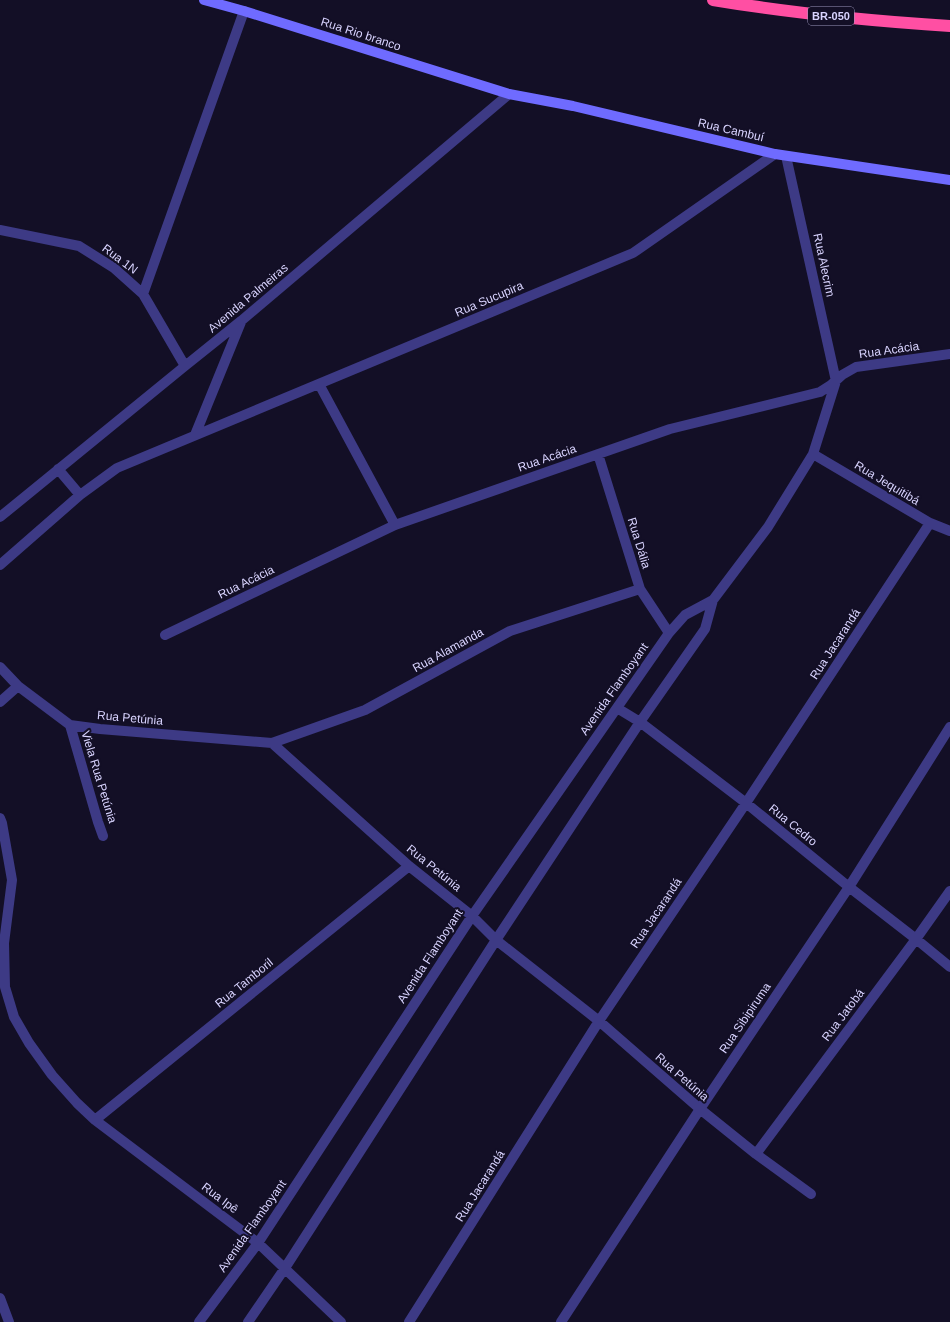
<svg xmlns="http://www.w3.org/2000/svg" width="950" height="1322" viewBox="0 0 950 1322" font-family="Arial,sans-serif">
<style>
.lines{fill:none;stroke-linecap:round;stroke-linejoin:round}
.street{stroke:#3d3a85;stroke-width:10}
.secondary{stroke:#6f6bff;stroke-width:10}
.highway{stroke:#ff4fa3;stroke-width:12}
.labels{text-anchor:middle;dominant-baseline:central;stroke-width:4;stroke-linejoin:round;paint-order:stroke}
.shield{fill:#130f26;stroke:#9e99be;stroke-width:1}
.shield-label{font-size:11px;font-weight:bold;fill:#d9d4ff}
.street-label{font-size:12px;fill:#d9d4ff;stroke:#130f26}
</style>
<rect width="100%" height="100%" fill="#130f26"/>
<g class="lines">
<!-- street -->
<path class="street" d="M0 230 79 246 114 268 143 294 185 366
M143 294 244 11
M319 384 395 525
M195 435 241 322
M598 454 640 589 669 633
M813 454 930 523 950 531
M58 469 80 495
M0 517 185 366 241 321 509 94
M0 565 80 495 117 468 633 253 775 154
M165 635 395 525 670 429 820 392 831 385 842 375 856 367 950 354
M0 667 18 686 70 725 100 729 272 743 409 866 472 916 496 940 599 1021 700 1109 756 1154 811 1194
M0 702 18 686
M617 708 640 722 746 803 849 887 916 939 950 967
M70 725 98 822 103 836
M272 743 365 710 510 631 640 589
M0 818 2 823 12 880 4 943 5 987 14 1017 29 1043 52 1075 77 1103 95 1120 258 1243 341 1322
M95 1120 409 866
M756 1154 916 939 950 891
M0 1298 9 1322
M199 1322 258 1243 472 916 669 633 685 615 713 600
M248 1322 285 1268 496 940 640 722 705 629 713 600 768 527 813 454 836 381 786 156
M409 1322 599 1021 746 803 930 523
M561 1322 700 1109 849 887 950 727"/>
<!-- secondary -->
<path class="secondary" d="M204 0 244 11 509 94 573 106 775 154 950 180"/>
<!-- highway -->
<path class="highway" d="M713 0C791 13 871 21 950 26"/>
</g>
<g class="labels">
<!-- shield labels -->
<rect class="shield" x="808" y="7" width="46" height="18" rx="3"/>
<g class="shield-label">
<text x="831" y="16">BR-050</text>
</g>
<!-- street labels -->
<g class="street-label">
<text transform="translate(361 34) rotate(18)">Rua Rio branco</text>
<text transform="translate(731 130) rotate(13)">Rua Cambuí</text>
<text transform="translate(120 259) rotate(37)">Rua 1N</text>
<text transform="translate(824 265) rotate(78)">Rua Alecrim</text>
<text transform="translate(248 298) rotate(-40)">Avenida Palmeiras</text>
<text transform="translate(489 299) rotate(-23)">Rua Sucupira</text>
<text transform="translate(889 350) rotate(-8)">Rua Acácia</text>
<text transform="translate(547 458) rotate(-19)">Rua Acácia</text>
<text transform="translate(887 483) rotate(31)">Rua Jequitibá</text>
<text transform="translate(639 543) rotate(73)">Rua Dália</text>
<text transform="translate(246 582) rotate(-26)">Rua Acácia</text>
<text transform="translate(835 644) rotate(-57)">Rua Jacarandá</text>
<text transform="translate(448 650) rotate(-29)">Rua Alamanda</text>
<text transform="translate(614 689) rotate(-55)">Avenida Flamboyant</text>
<text transform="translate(130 718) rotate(5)">Rua Petúnia</text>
<text transform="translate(99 777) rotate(73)">Viela Rua Petúnia</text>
<text transform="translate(793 825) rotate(39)">Rua Cedro</text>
<text transform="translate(434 868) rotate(39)">Rua Petúnia</text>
<text transform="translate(656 913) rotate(-56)">Rua Jacarandá</text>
<text transform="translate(430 956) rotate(-57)">Avenida Flamboyant</text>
<text transform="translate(244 983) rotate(-39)">Rua Tamboril</text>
<text transform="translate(843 1015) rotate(-53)">Rua Jatobá</text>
<text transform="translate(745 1018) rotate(-56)">Rua Sibipiruma</text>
<text transform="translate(682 1077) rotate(41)">Rua Petúnia</text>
<text transform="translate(480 1186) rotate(-58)">Rua Jacarandá</text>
<text transform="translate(220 1198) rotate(37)">Rua Ipê</text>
<text transform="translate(252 1226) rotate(-55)">Avenida Flamboyant</text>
</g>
</g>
</svg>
